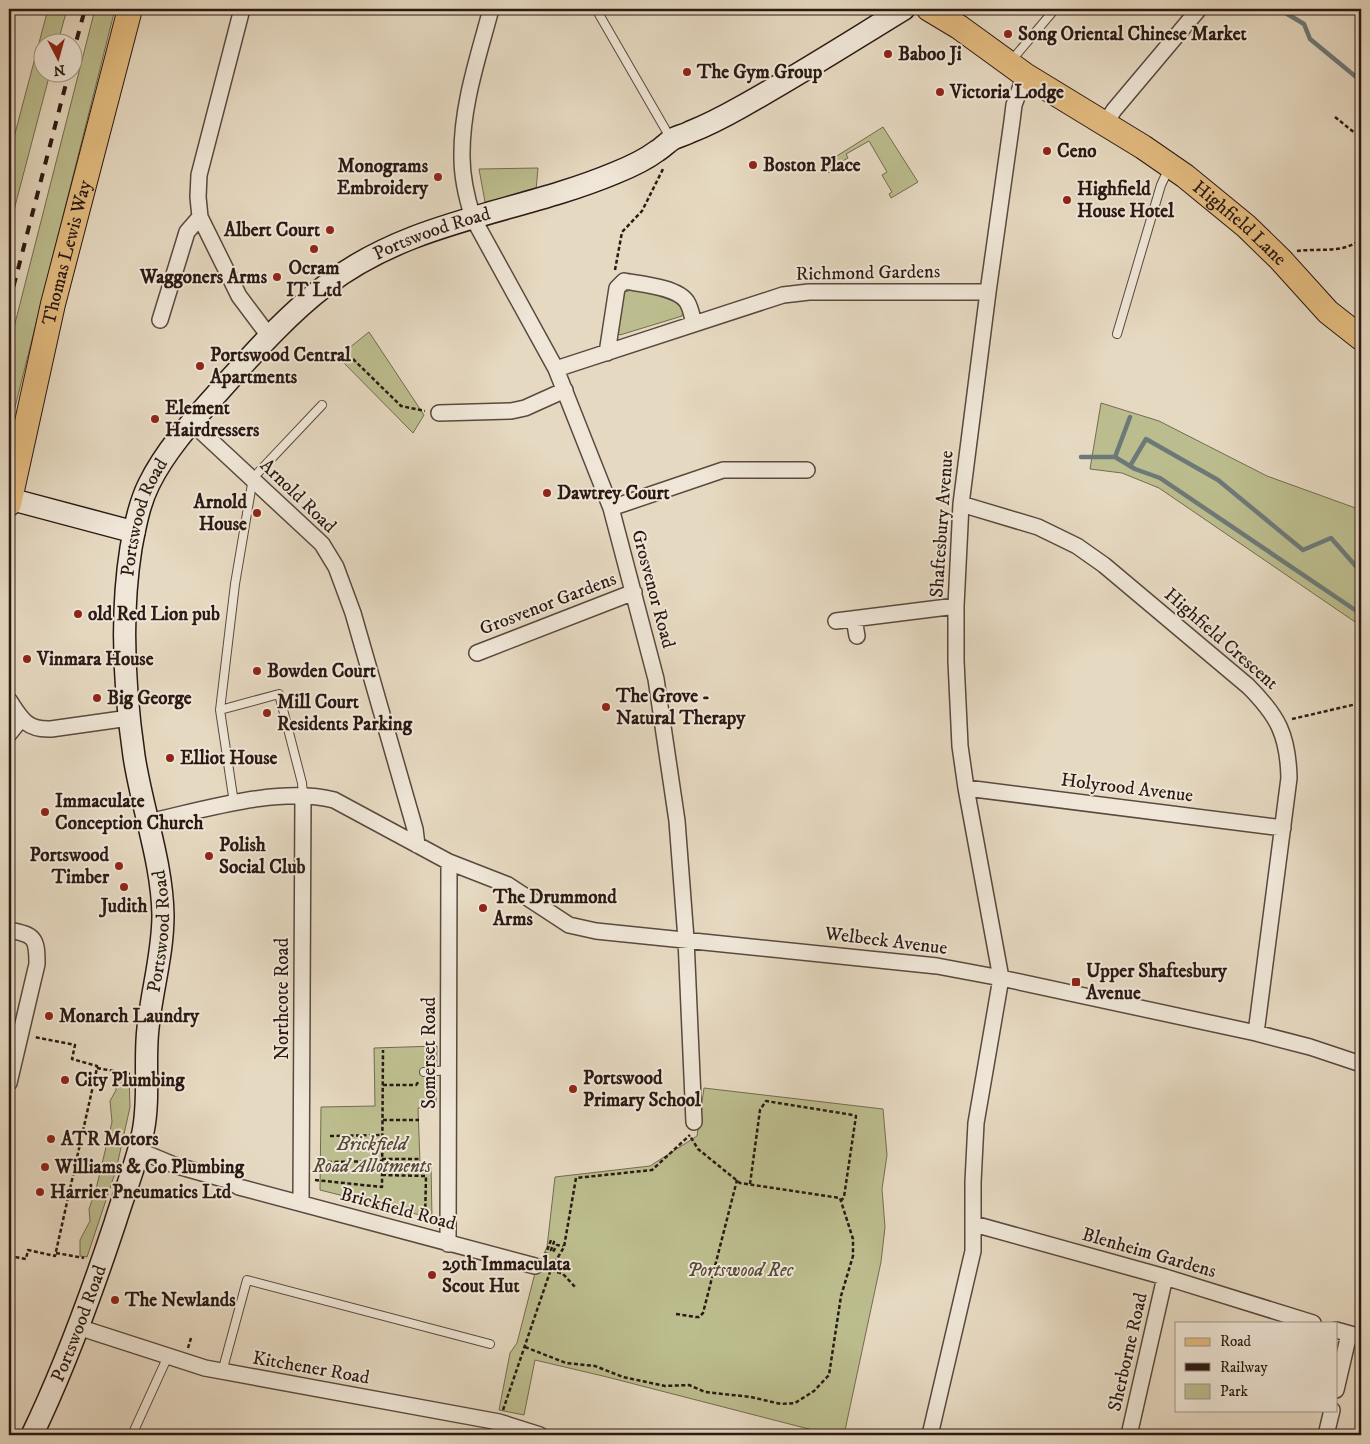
<svg xmlns="http://www.w3.org/2000/svg" width="1370" height="1444" viewBox="0 0 1370 1444" font-family="'IM FELL DW Pica',serif">
<style>
.green{fill:#bcbd8e;stroke:#736b50}
.lines{fill:none;stroke-linecap:round;stroke-linejoin:round}
.stream{stroke:#6d7978;stroke-width:4.5}
.lane-casing{stroke:#59493e;stroke-width:10}
.street-casing{stroke:#59493e;stroke-width:18}
.secondary-casing{stroke:#2a1913;stroke-width:24}
.primary-casing{stroke:#2a1913;stroke-width:26}
.path{stroke:#2a1913;stroke-width:2.5;stroke-dasharray:4 2.5;stroke-linecap:butt}
.lane{stroke:#efe6d7;stroke-width:8}
.street{stroke:#efe6d7;stroke-width:15}
.secondary{stroke:#efe6d7;stroke-width:21}
.primary{stroke:#e3bc80;stroke-width:24}
.rail{stroke:#2a1913;stroke-width:4;stroke-dasharray:9 9;stroke-linecap:butt}
.poi-dot{fill:#8f2418;stroke:#efe6d7;stroke-width:2}
.labels{text-anchor:middle;dominant-baseline:central;stroke-width:4;stroke-linejoin:round;paint-order:stroke}
.poi-label{font-size:19px;font-weight:bold;fill:#2a1913;stroke:#efe6d7;text-anchor:start}
.street-label{font-size:19px;fill:#2a1913;stroke:#efe6d7}
.park-label{font-size:19px;font-style:italic;fill:#564a38;stroke:#efe6d7}
</style>
<rect width="100%" height="100%" fill="#e6d9c1"/>
<filter id="stains"><feTurbulence type="fractalNoise" baseFrequency=".004" numOctaves="4"/><feColorMatrix values="0 0 0 0 .2 0 0 0 0 .09 0 0 0 0 .02 0 0 0 .5 -.17"/></filter>
<radialGradient id="worn" r=".72"><stop offset=".6" stop-color="#630" stop-opacity="0"/><stop offset="1" stop-color="#630" stop-opacity=".3"/></radialGradient>
<!-- green -->
<path class="green" d="M48 9H67L58 42H42V72L50 73 9 229V156Z
M95 9H115L9 431V347Z
M883 127 918 182 891 198 889 194 892 192 882 175 887 172 869 141 846 154 848 158 830 168 832 171 829 173 824 164Z
M538 168 536 190 485 202 479 169Z
M634 289 679 300 683 310 682 316 620 335 617 332 623 294 625 292Z
M369 332 424 415 413 433 338 357Z
M1101 403 1159 421 1267 476 1361 510V626L1159 488 1122 473 1090 469Z
M437 1046 436 1107 418 1108 420 1163 431 1164 432 1218 320 1190 321 1107 375 1106 374 1048Z
M114 1073 129 1076 130 1107 116 1170 87 1257 80 1256V1240L90 1221 89 1209 96 1189 112 1122 110 1101 116 1090Z
M704 1088 883 1109 887 1155 882 1189 885 1227 881 1262 844 1435H832L607 1377 535 1360 524 1415 499 1410 510 1353 517 1343 535 1273 547 1247 555 1177 650 1166 697 1136Z"/>
<g class="lines">
<!-- stream -->
<path class="stream" d="M1279 9 1304 24 1310 39 1361 81
M1081 457H1115L1135 469 1160 478 1361 614
M1115 457 1130 417
M1130 466 1146 439 1218 480 1303 550 1331 538 1361 572"/>
<!-- lane casing -->
<g class="lane-casing">
<path id="lane" d="M596 9 671 139
M1011 61 1055 9
M1117 334 1161 185 1169 168
M220 710 279 694 302 783 303 795
M234 803 220 710 235 584 253 478 322 405
M424 1072 449 1070
M222 1372 247 1280 490 1344
M132 1435 168 1356"/>
</g>
<!-- street casing -->
<g class="street-casing">
<path id="street" d="M242 9 199 175 198 197 200 217 239 296 269 336
M491 9C478 58 461 107 462 158 462 179 467 199 473 218L556 369 611 508 656 679 677 821 686 939 694 1122
M1105 124 1114 110 1199 9
M160 320 187 232 200 217
M607 353 617 288 624 281C640 284 678 287 687 302 691 308 692 317 694 324
M556 369 783 295 809 292H988
M439 413 511 411 525 408 565 390
M192 423 322 544 336 567 353 613 415 829 417 845
M961 504 1038 527 1077 546 1104 565 1248 686C1278 716 1288 735 1289 778L1256 1033
M611 508 723 470H807
M854 619 857 636
M836 621 956 606
M477 653 634 592
M9 700C21 719 27 730 51 729L129 718
M9 734 21 719
M966 788 1283 828
M148 822C203 810 279 786 334 800L449 862 508 885 569 925 596 931 937 966 1001 978 1256 1033 1310 1047 1361 1064
M9 930C35 935 37 938 37 964L9 1083
M138 1150 174 1165 227 1180 239 1187 535 1266
M301 1203 303 795
M974 1224 1165 1277 1313 1323
M448 1244 449 862
M78 1327 205 1368 499 1422 540 1435
M1336 1330 1361 1337
M1336 1390 1349 1334
M930 1435 973 1251V1182L976 1123 1001 978 966 788 960 746 956 661V606L961 504 988 292 1012 121 1014 105 1025 75
M1129 1435 1165 1277
M1326 1435 1332 1410"/>
</g>
<!-- secondary casing -->
<g class="secondary-casing">
<g id="secondary">
<path d="M10 499 134 532"/>
<path id="s1" d="M32 1435C65 1367 91 1295 115 1223 124 1193 137 1163 143 1132 150 1098 144 1062 148 1028 152 989 163 954 163 915 162 861 142 809 134 756 124 687 120 617 131 548 135 527 139 504 149 484 168 445 201 412 230 379 260 346 290 313 325 286 412 219 517 214 615 173 630 167 645 160 657 151 661 149 669 141 673 139 678 136 685 135 690 132 708 125 725 116 741 107 797 76 850 42 904 9"/>
</g>
</g>
<!-- primary casing -->
<g class="primary-casing">
<g id="primary">
<path id="s2" d="M929 9 959 27 1025 75 1143 147 1185 176 1246 226 1280 259 1328 312 1361 338"/>
<path id="s3" d="M9 504 53 304 130 9"/>
</g>
</g>
<!-- path -->
<path class="path" d="M1335 117 1361 138
M1297 251C1318 248 1344 254 1361 239
M615 270 622 232 642 211 663 169
M353 359 401 406 425 411
M1292 719 1361 703
M97 1068 130 1074
M383 1085H416L419 1081
M383 1120H419
M330 1136 382 1135
M382 1159H419
M328 1162 382 1161
M382 1175 426 1176 425 1221
M315 1180 382 1187 383 1050
M750 1184 760 1110 766 1101 853 1115 856 1116 844 1197 841 1201
M56 1253 84 1258
M9 1256 26 1259 28 1250 55 1256 97 1068V1066L72 1059 75 1045 34 1037
M545 1256 551 1240 554 1242 551 1250 553 1252 557 1245 563 1246
M551 1270 563 1274 576 1288
M676 1314 696 1317H699L703 1313 737 1180
M525 1347 566 1363 595 1366 623 1377 665 1386 689 1385 705 1392 751 1397 781 1404 795 1403 814 1391 829 1375 841 1296 853 1256V1239L840 1198 740 1183 698 1149 690 1136
M188 1348 191 1338
M503 1410 551 1269 564 1247 576 1178 652 1170 690 1135"/>
<!-- lane -->
<use href="#lane" class="lane"/>
<!-- street -->
<use href="#street" class="street"/>
<!-- secondary -->
<use href="#secondary" class="secondary"/>
<!-- primary -->
<use href="#primary" class="primary"/>
<!-- rail -->
<path class="rail" d="M72 57 85 9
M9 304 69 72"/>
</g>
<!-- markers -->
<g class="poi-dot">
<circle cx="1008" cy="34" r="5"/>
<circle cx="888" cy="54" r="5"/>
<circle cx="687" cy="72" r="5"/>
<circle cx="940" cy="92" r="5"/>
<circle cx="1047" cy="151" r="5"/>
<circle cx="753" cy="165" r="5"/>
<circle cx="438" cy="177" r="5"/>
<circle cx="1067" cy="200" r="5"/>
<circle cx="330" cy="230" r="5"/>
<circle cx="314" cy="249" r="5"/>
<circle cx="277" cy="277" r="5"/>
<circle cx="200" cy="366" r="5"/>
<circle cx="155" cy="419" r="5"/>
<circle cx="547" cy="493" r="5"/>
<circle cx="257" cy="513" r="5"/>
<circle cx="78" cy="614" r="5"/>
<circle cx="27" cy="659" r="5"/>
<circle cx="257" cy="671" r="5"/>
<circle cx="97" cy="698" r="5"/>
<circle cx="606" cy="707" r="5"/>
<circle cx="267" cy="713" r="5"/>
<circle cx="170" cy="758" r="5"/>
<circle cx="45" cy="812" r="5"/>
<circle cx="209" cy="856" r="5"/>
<circle cx="119" cy="866" r="5"/>
<circle cx="124" cy="887" r="5"/>
<circle cx="483" cy="908" r="5"/>
<rect x="1071" y="977" width="10" height="10" rx="2.5"/>
<circle cx="49" cy="1016" r="5"/>
<circle cx="65" cy="1080" r="5"/>
<circle cx="573" cy="1089" r="5"/>
<circle cx="51" cy="1139" r="5"/>
<circle cx="45" cy="1167" r="5"/>
<circle cx="40" cy="1192" r="5"/>
<circle cx="432" cy="1275" r="5"/>
<circle cx="115" cy="1300" r="5"/>
</g>
<g class="labels">
<!-- poi labels -->
<g class="poi-label">
<text x="1018" y="34">Song Oriental Chinese Market</text>
<text x="898" y="54">Baboo Ji</text>
<text x="697" y="72">The Gym Group</text>
<text x="950" y="92">Victoria Lodge</text>
<text x="1057" y="151">Ceno</text>
<text x="763" y="165">Boston Place</text>
<text x="428" y="166" text-anchor="end">Monograms<tspan x="428" dy="22">Embroidery</tspan></text>
<text x="1077" y="189">Highfield<tspan x="1077" dy="22">House Hotel</tspan></text>
<text x="320" y="230" text-anchor="end">Albert Court</text>
<text x="314" y="268" text-anchor="middle">Ocram<tspan x="314" dy="22">IT Ltd</tspan></text>
<text x="267" y="277" text-anchor="end">Waggoners Arms</text>
<text x="210" y="355">Portswood Central<tspan x="210" dy="22">Apartments</tspan></text>
<text x="165" y="408">Element<tspan x="165" dy="22">Hairdressers</tspan></text>
<text x="557" y="493">Dawtrey Court</text>
<text x="247" y="502" text-anchor="end">Arnold<tspan x="247" dy="22">House</tspan></text>
<text x="88" y="614">old Red Lion pub</text>
<text x="37" y="659">Vinmara House</text>
<text x="267" y="671">Bowden Court</text>
<text x="616" y="696">The Grove -<tspan x="616" dy="22">Natural Therapy</tspan></text>
<text x="107" y="698">Big George</text>
<text x="277" y="702">Mill Court<tspan x="277" dy="22">Residents Parking</tspan></text>
<text x="180" y="758">Elliot House</text>
<text x="55" y="801">Immaculate<tspan x="55" dy="22">Conception Church</tspan></text>
<text x="219" y="845">Polish<tspan x="219" dy="22">Social Club</tspan></text>
<text x="109" y="855" text-anchor="end">Portswood<tspan x="109" dy="22">Timber</tspan></text>
<text x="493" y="897">The Drummond<tspan x="493" dy="22">Arms</tspan></text>
<text x="124" y="906" text-anchor="middle">Judith</text>
<text x="1086" y="971">Upper Shaftesbury<tspan x="1086" dy="22">Avenue</tspan></text>
<text x="59" y="1016">Monarch Laundry</text>
<text x="583" y="1078">Portswood<tspan x="583" dy="22">Primary School</tspan></text>
<text x="75" y="1080">City Plumbing</text>
<text x="61" y="1139">ATR Motors</text>
<text x="55" y="1167">Williams &amp; Co Plumbing</text>
<text x="50" y="1192">Harrier Pneumatics Ltd</text>
<text x="442" y="1264">29th Immaculata<tspan x="442" dy="22">Scout Hut</tspan></text>
<text x="125" y="1300">The Newlands</text>
</g>
<!-- street labels -->
<g class="street-label">
<text stroke="none"><textPath href="#s2" startOffset="378">Highfield Lane</textPath></text>
<text stroke="none"><textPath href="#s1" startOffset="1365">Portswood Road</textPath></text>
<text stroke="none"><textPath href="#s3" startOffset="258">Thomas Lewis Way</textPath></text>
<text transform="translate(868 273) rotate(-1)">Richmond Gardens</text>
<text transform="translate(298 496) rotate(44)">Arnold Road</text>
<text stroke="none"><textPath href="#s1" startOffset="945">Portswood Road</textPath></text>
<text transform="translate(942 524) rotate(-86)">Shaftesbury Avenue</text>
<text transform="translate(653 589) rotate(75)">Grosvenor Road</text>
<text transform="translate(548 604) rotate(-21)">Grosvenor Gardens</text>
<text transform="translate(1221 639) rotate(41)">Highfield Crescent</text>
<text transform="translate(1127 788) rotate(7)">Holyrood Avenue</text>
<text stroke="none"><textPath href="#s1" startOffset="525">Portswood Road</textPath></text>
<text transform="translate(886 941) rotate(7)">Welbeck Avenue</text>
<text transform="translate(282 999) rotate(-90)">Northcote Road</text>
<text transform="translate(429 1053) rotate(-90)">Somerset Road</text>
<text transform="translate(398 1209) rotate(15)">Brickfield Road</text>
<text transform="translate(1149 1253) rotate(16)">Blenheim Gardens</text>
<text stroke="none"><textPath href="#s1" startOffset="121">Portswood Road</textPath></text>
<text transform="translate(1128 1352) rotate(-77)">Sherborne Road</text>
<text transform="translate(311 1368) rotate(10)">Kitchener Road</text>
</g>
<!-- park labels -->
<g class="park-label">
<text x="372" y="1144">Brickfield<tspan x="372" dy="22">Road Allotments</tspan></text>
<text x="740" y="1270">Portswood Rec</text>
</g>
</g>
<!-- margin -->
<rect width="1370" height="1444" fill="none" stroke="#e6d9c1" stroke-width="30"/>
<rect x="10" y="10" width="1350" height="1424" fill="none" stroke="#2a1913" stroke-width="2.5"/>
<rect x="15" y="15" width="1340" height="1414" fill="none" stroke="#2a1913"/>
<!-- legend -->
<rect x="1175" y="1322" width="162" height="90" fill="#efe6d7" stroke="#a09489"/>
<rect x="1185" y="1338" width="25" height="8" fill="#e3bc80" stroke="#a09489"/>
<text x="1220" y="1346" font-size="15" fill="#2a1913">Road</text>
<rect x="1185" y="1363" width="25" height="8" fill="#2a1913" stroke="#a09489"/>
<text x="1220" y="1372" font-size="15" fill="#2a1913">Railway</text>
<rect x="1185" y="1384" width="25" height="15" fill="#bcbd8e" stroke="#a09489"/>
<text x="1220" y="1396" font-size="15" fill="#2a1913">Park</text>
<!-- north arrow -->
<g transform="translate(58 58) rotate(174)"><circle r="24" fill="#efe6d7" stroke="#a09489"/>
<path d="M0-4L9 19L0 12L-9 19Z" fill="#8f2418"/>
<text y="-8" font-size="14" font-weight="bold" text-anchor="middle" fill="#2a1913">N</text>
</g>
<rect width="100%" height="100%" filter="url(#stains)"/>
<rect width="100%" height="100%" fill="url(#worn)"/>
</svg>
